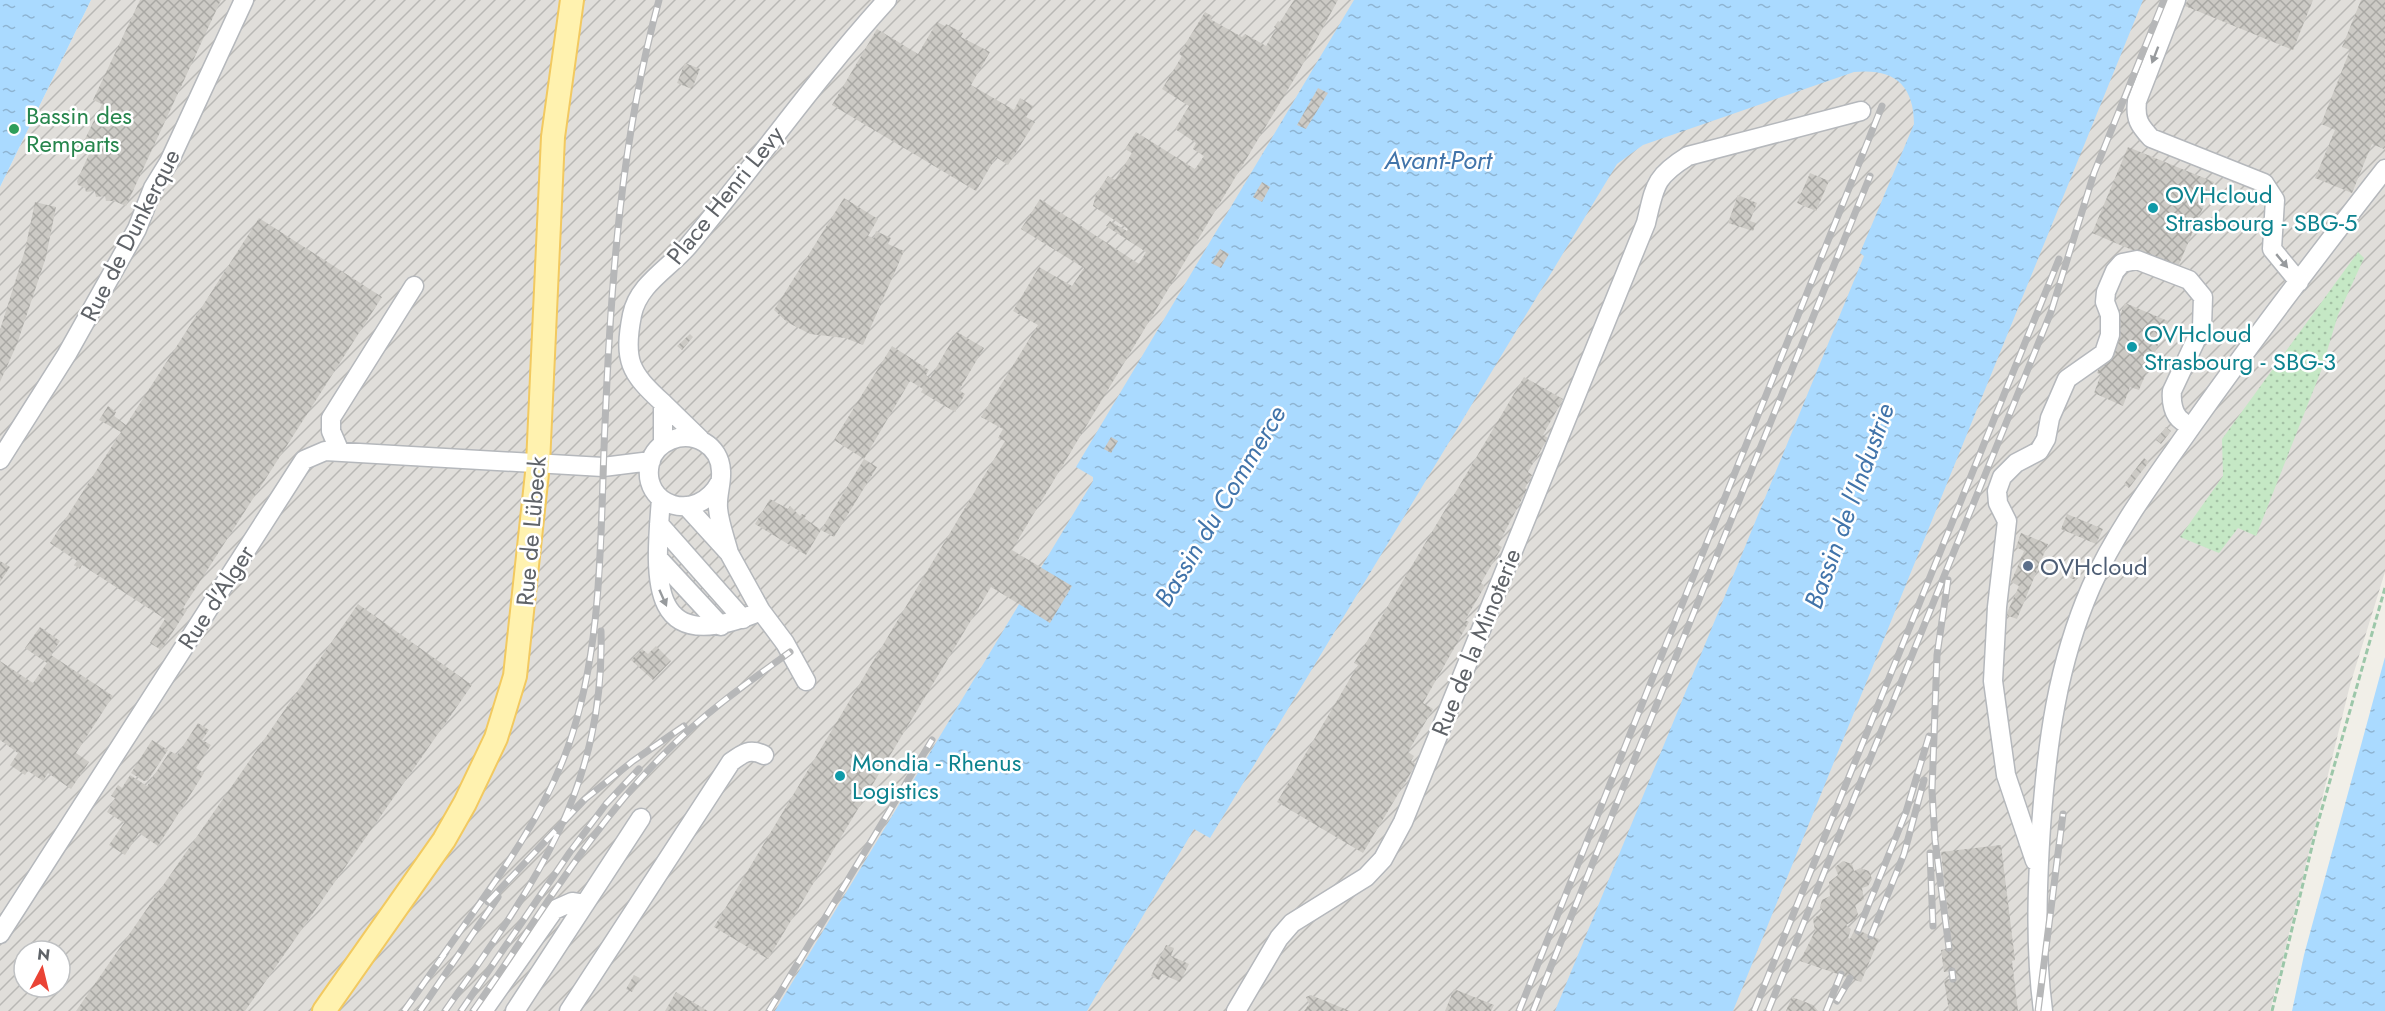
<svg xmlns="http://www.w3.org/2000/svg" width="2385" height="1011" viewBox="0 0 2385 1011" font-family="Jost,sans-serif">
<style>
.industrial{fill:url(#industrial-furrows);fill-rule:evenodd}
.grass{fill:url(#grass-dots)}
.water{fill:url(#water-ripples)}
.building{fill:url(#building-cross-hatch)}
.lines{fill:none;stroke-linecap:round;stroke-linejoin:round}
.minor-casing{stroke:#b5b8bc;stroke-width:21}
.major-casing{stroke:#f2c960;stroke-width:26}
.path{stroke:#9cc7a9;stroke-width:3;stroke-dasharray:6 3;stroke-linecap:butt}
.minor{stroke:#fff;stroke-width:18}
.major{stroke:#fff2af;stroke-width:22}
.rail-casing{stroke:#b6b7b8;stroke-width:7}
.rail{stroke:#fff;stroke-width:4.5;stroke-dasharray:14;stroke-linecap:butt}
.oneway{fill:#979a9d}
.leisure-dot{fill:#2e9e5b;stroke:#fff;stroke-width:2}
.culture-dot{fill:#0f9aa8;stroke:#fff;stroke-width:2}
.service-dot{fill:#5c6f8a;stroke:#fff;stroke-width:2}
.labels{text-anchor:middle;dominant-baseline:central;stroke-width:5;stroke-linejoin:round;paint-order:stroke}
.leisure-label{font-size:24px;fill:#27864d;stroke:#fff;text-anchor:start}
.culture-label{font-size:24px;fill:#0d838f;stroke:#fff;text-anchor:start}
.street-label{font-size:24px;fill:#5f6368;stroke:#fff}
.service-label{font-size:24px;fill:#4e5e75;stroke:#fff;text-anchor:start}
.water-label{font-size:26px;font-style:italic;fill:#4174aa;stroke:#fff}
</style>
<defs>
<pattern id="industrial-furrows" width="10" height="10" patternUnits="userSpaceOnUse" patternTransform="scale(1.5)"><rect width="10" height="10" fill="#e0deda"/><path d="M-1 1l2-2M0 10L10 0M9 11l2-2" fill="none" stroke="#b9b8b5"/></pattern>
<pattern id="grass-dots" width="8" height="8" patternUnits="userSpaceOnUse" patternTransform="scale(1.5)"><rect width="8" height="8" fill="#c5e8c5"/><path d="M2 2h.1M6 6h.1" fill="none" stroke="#a3c0a4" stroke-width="1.8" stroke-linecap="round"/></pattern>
<pattern id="water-ripples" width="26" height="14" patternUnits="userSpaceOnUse" patternTransform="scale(1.5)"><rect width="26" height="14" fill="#aadaff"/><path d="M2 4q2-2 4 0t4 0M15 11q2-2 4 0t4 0" fill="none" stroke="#8eb4d2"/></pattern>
<pattern id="building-cross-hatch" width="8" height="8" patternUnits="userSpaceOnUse" patternTransform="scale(1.5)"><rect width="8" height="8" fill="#cccac5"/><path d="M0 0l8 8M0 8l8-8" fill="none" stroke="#a9a8a4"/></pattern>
</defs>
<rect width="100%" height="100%" fill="#f1efe8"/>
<!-- industrial -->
<path class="industrial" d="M91 0H2385V572L2350 685 2270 1011H0V187ZM24 951H60V987H24Z"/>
<!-- grass -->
<path class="grass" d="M2358 252 2364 258 2338 315 2321 371 2256 536 2238 528 2219 553 2180 537 2223 476 2222 439Z"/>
<!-- water -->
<path class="water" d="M0 0H91L0 187Z
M1354 0H2143L1733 1011H1555L1864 256 1860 253 1914 124C1914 83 1892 68 1854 72L1643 145 1617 164 1210 838 1194 829 1087 1011H775L1093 481V477L1076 467Z
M2385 657V1011H2292L2304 955Z"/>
<!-- building -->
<path class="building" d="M140 0H221L126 206 114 201H106L105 196 96 197 95 191 86 192 85 188 78 185 77 181 93 145 84 141 102 104 93 100Z
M1294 0H1338L1299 71 1012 550 1072 586 1050 623 991 587 768 959 714 927 1005 441 998 438 1003 429 981 417 1038 325 1013 311 1039 267 1072 286 1084 268 1021 229 1040 199 1139 264 1146 252 1106 226 1110 221 1127 231 1128 229 1093 206 1096 194 1108 176 1115 180 1132 153 1125 149 1136 132 1195 169 1204 156 1193 149 1196 143 1175 129 1189 106 1162 89 1182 56 1179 54 1205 12 1212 16 1210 19 1242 37 1245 34 1266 46 1276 29 1274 27 1278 21 1280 22Z
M2188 0H2313L2293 50 2185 6Z
M2361 0H2385V147L2384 149 2372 144 2352 193 2315 178 2335 130 2321 124 2350 50 2342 47Z
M937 22 945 26 946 24 963 33 961 37 990 52 971 85 1014 110 1020 98 1033 106 1026 117 1035 122 1008 165 996 157 976 191 832 105 877 29 918 54Z
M685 63 700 69 692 89 677 83Z
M1318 88 1328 93 1306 129 1297 125Z
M2128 147 2214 182 2177 269 2092 233Z
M1810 173 1829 181 1816 211 1797 203Z
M1262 182 1270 187 1262 202 1253 197Z
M1738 195 1757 203 1750 221 1756 223 1753 231 1728 223Z
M844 198 878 219 868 236 874 238 876 231 891 238 888 244 904 251 863 345 845 338 810 334 787 322 774 310Z
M35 202 56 207 46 257 17 344 0 382V330L25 250Z
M259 218 382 297 183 608 187 610 161 650 150 643 165 619 82 565 80 569 74 565 77 561 50 543 121 432 99 420 108 406 116 412 114 416 126 425Z
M1220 249 1229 254 1221 268 1211 263Z
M2125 303 2168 321 2139 390 2130 387 2123 406 2094 393 2101 374 2097 373Z
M957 332 984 348 959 390 965 394 955 412 921 392 923 389 910 381 864 459 834 440 892 346 929 370 926 375 930 378Z
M690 334 693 337 682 350 677 346Z
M1524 377 1563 399 1543 435 1548 438 1528 472 1532 475 1525 488 1527 489 1498 545 1502 547 1481 583 1485 586 1465 620 1469 622 1423 703 1433 709 1408 752 1414 756 1411 761 1416 764 1363 853 1277 802 1358 665 1354 663Z
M2166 427 2171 431 2161 444 2156 440Z
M1111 437 1118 441 1111 453 1104 449Z
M2144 458 2149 462 2129 488 2124 484Z
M864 459 877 467 834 537 821 530Z
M770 499 788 509 790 506 800 516 802 514 806 516 804 518 821 530 806 555 755 524Z
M2067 514 2103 529 2096 544 2061 529Z
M2021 533 2048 544 2017 619 2006 615 2019 586 2011 582 2024 551 2016 547Z
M0 561 10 567 0 582Z
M2076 564 2082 566 2076 580 2070 578Z
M358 604 472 685 245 1011H76Z
M40 627 60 641 51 655 113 696 76 753 89 762 71 789 48 773 43 781 28 771 25 775 10 765 18 753 0 740V661L33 683 47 663 25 648Z
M656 646 671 661 653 680 631 660 642 649 648 654Z
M198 723 209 730 202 740 211 745 196 768 204 773 158 846 139 833 125 855 109 845 124 823 107 812 115 798 111 796 118 785 122 788 130 775 147 786 170 751 177 755Z
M152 740 168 750 148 780 144 781 131 773Z
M2001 845 2015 960 2012 961 2018 1011H1949L1944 980 1955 978 1954 971 1944 972 1941 950 1952 948 1941 852Z
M1843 861 1852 864 1854 871 1860 868 1869 871 1872 879 1868 886 1862 888 1864 899 1855 905 1858 914 1856 919 1846 925 1851 929 1848 938 1850 939 1855 929 1879 939 1861 982 1800 961 1815 931 1813 919 1823 912 1820 907 1822 900 1830 896 1829 882 1838 875 1835 867Z
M1166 945 1174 948 1171 956 1189 964 1180 982 1162 974 1159 980 1151 976Z
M634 975 640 978 632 992 626 989Z
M1454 989 1494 1005 1491 1011H1445Z
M676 992 708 1011H665Z
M1311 995 1313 996 1350 1011H1304L1309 1004 1306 997Z
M1792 997 1813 1005 1818 1011H1786Z"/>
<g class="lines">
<!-- minor casing -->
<g class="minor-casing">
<path id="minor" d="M2176 0 2137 101C2135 119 2139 125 2151 138L2264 183 2275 200 2272 249 2299 282
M663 403C630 373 623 361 632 315 638 284 670 268 689 245 756 164 816 78 887 0
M663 443V403L700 439
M340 452 331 431V418L414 286
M0 460 67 354 137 229 153 188 169 162 244 0
M720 482C697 525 640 506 650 463 653 451 661 444 671 440 694 431 720 445 721 471 722 483 717 495 718 508 719 522 725 538 729 553
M661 499C654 584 649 659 761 611
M688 508 729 553 761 611 785 643 806 681
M659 524 743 619
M659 559 721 626
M2035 861 2006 775 1993 681 1997 607 2007 521 1998 503 1997 491 2002 477 2016 463 2039 451 2046 439 2050 418 2067 379 2104 353 2110 335V315L2105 302 2106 292 2115 271 2122 263 2137 260 2189 280 2203 297 2202 327 2172 391C2171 401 2173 415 2182 421
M0 934 304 460 325 451 603 467 651 461
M483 1011 554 910 572 902 585 904
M515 1011 641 818
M569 1011 731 762C743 753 750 748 764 755
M1236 1011 1279 938 1292 923 1366 877 1383 859 1403 822 1646 223C1655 186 1654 177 1688 156L1861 111
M2043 1011C2035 949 2037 889 2041 827 2047 743 2057 665 2091 587 2117 528 2157 476 2194 423 2255 337 2320 252 2385 169"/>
</g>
<!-- major casing -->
<g class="major-casing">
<path id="major" d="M324 1011 444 840 465 803 496 738 515 676 538 464 553 137 572 0"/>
</g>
<!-- path -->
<path class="path" d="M2272 1011 2317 826 2385 588"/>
<!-- minor -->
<use href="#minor" class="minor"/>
<!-- major -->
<use href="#major" class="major"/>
<!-- rail casing -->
<g class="rail-casing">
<path id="rail" d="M1948 580 1937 655 1932 790 1935 840 1949 948
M1930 853 1933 926
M488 902 585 799 633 761 684 726
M1858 931 1906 812 1929 736
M1871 936 1904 854 1924 780
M441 958C488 891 540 825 568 747 604 645 600 531 605 424 611 280 621 139 659 0
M1952 971 1953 979
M1837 1001 1850 978
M404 1011 446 952
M420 1011 498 897
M445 1011C532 888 605 790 601 631
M461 1011 570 852 606 804 639 769
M473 1011C535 924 590 827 666 752 703 714 747 683 790 652
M769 1011 932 740
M1519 1011 1882 106
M1533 1011 1870 176
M1754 1011 2059 259
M1768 1011 2051 312 2094 173 2164 0
M1826 1011 1841 974
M2038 1011 2063 814"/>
</g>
<!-- rail -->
<use href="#rail" class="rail"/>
</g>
<!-- one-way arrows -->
<defs><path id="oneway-solid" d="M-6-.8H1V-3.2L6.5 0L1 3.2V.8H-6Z" transform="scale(1.5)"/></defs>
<g class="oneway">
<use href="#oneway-solid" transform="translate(2155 55) rotate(111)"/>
<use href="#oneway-solid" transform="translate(2282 261) rotate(50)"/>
<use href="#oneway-solid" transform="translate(663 598) rotate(66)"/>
</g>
<!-- markers -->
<circle class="leisure-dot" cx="14" cy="129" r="6"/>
<g class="culture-dot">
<circle cx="2153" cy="208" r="6"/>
<circle cx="2132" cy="347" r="6"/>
<circle cx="840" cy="776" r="6"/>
</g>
<circle class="service-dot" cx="2028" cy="566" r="6"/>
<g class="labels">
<!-- leisure labels -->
<g class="leisure-label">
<text x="26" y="115">Bassin des<tspan x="26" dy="28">Remparts</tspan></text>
</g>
<!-- culture labels -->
<g class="culture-label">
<text x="2165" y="194">OVHcloud<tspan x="2165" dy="28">Strasbourg - SBG-5</tspan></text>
<text x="2144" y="333">OVHcloud<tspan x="2144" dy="28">Strasbourg - SBG-3</tspan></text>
<text x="852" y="762">Mondia - Rhenus<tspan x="852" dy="28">Logistics</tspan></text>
</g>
<!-- street labels -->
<g class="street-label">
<text transform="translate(725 195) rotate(-51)">Place Henri Levy</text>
<text transform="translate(130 235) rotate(-63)">Rue de Dunkerque</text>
<text transform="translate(531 531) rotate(-85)">Rue de Lübeck</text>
<text transform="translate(216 597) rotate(-57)">Rue d'Alger</text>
<text transform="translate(1476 642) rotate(-68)">Rue de la Minoterie</text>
</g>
<!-- service labels -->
<g class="service-label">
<text x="2040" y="566">OVHcloud</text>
</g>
<!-- water labels -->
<g class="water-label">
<text x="1438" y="160">Avant-Port</text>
<text transform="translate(1220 506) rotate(-59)">Bassin du Commerce</text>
<text transform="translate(1849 506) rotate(-70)">Bassin de l'Industrie</text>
</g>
</g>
<!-- north arrow -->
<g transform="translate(42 969) rotate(7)"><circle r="28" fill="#ffffff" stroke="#bfc1c3" stroke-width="1.5"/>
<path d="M0-4.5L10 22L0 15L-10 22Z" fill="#ea4335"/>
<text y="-9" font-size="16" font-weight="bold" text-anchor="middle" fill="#5f6368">N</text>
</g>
</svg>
